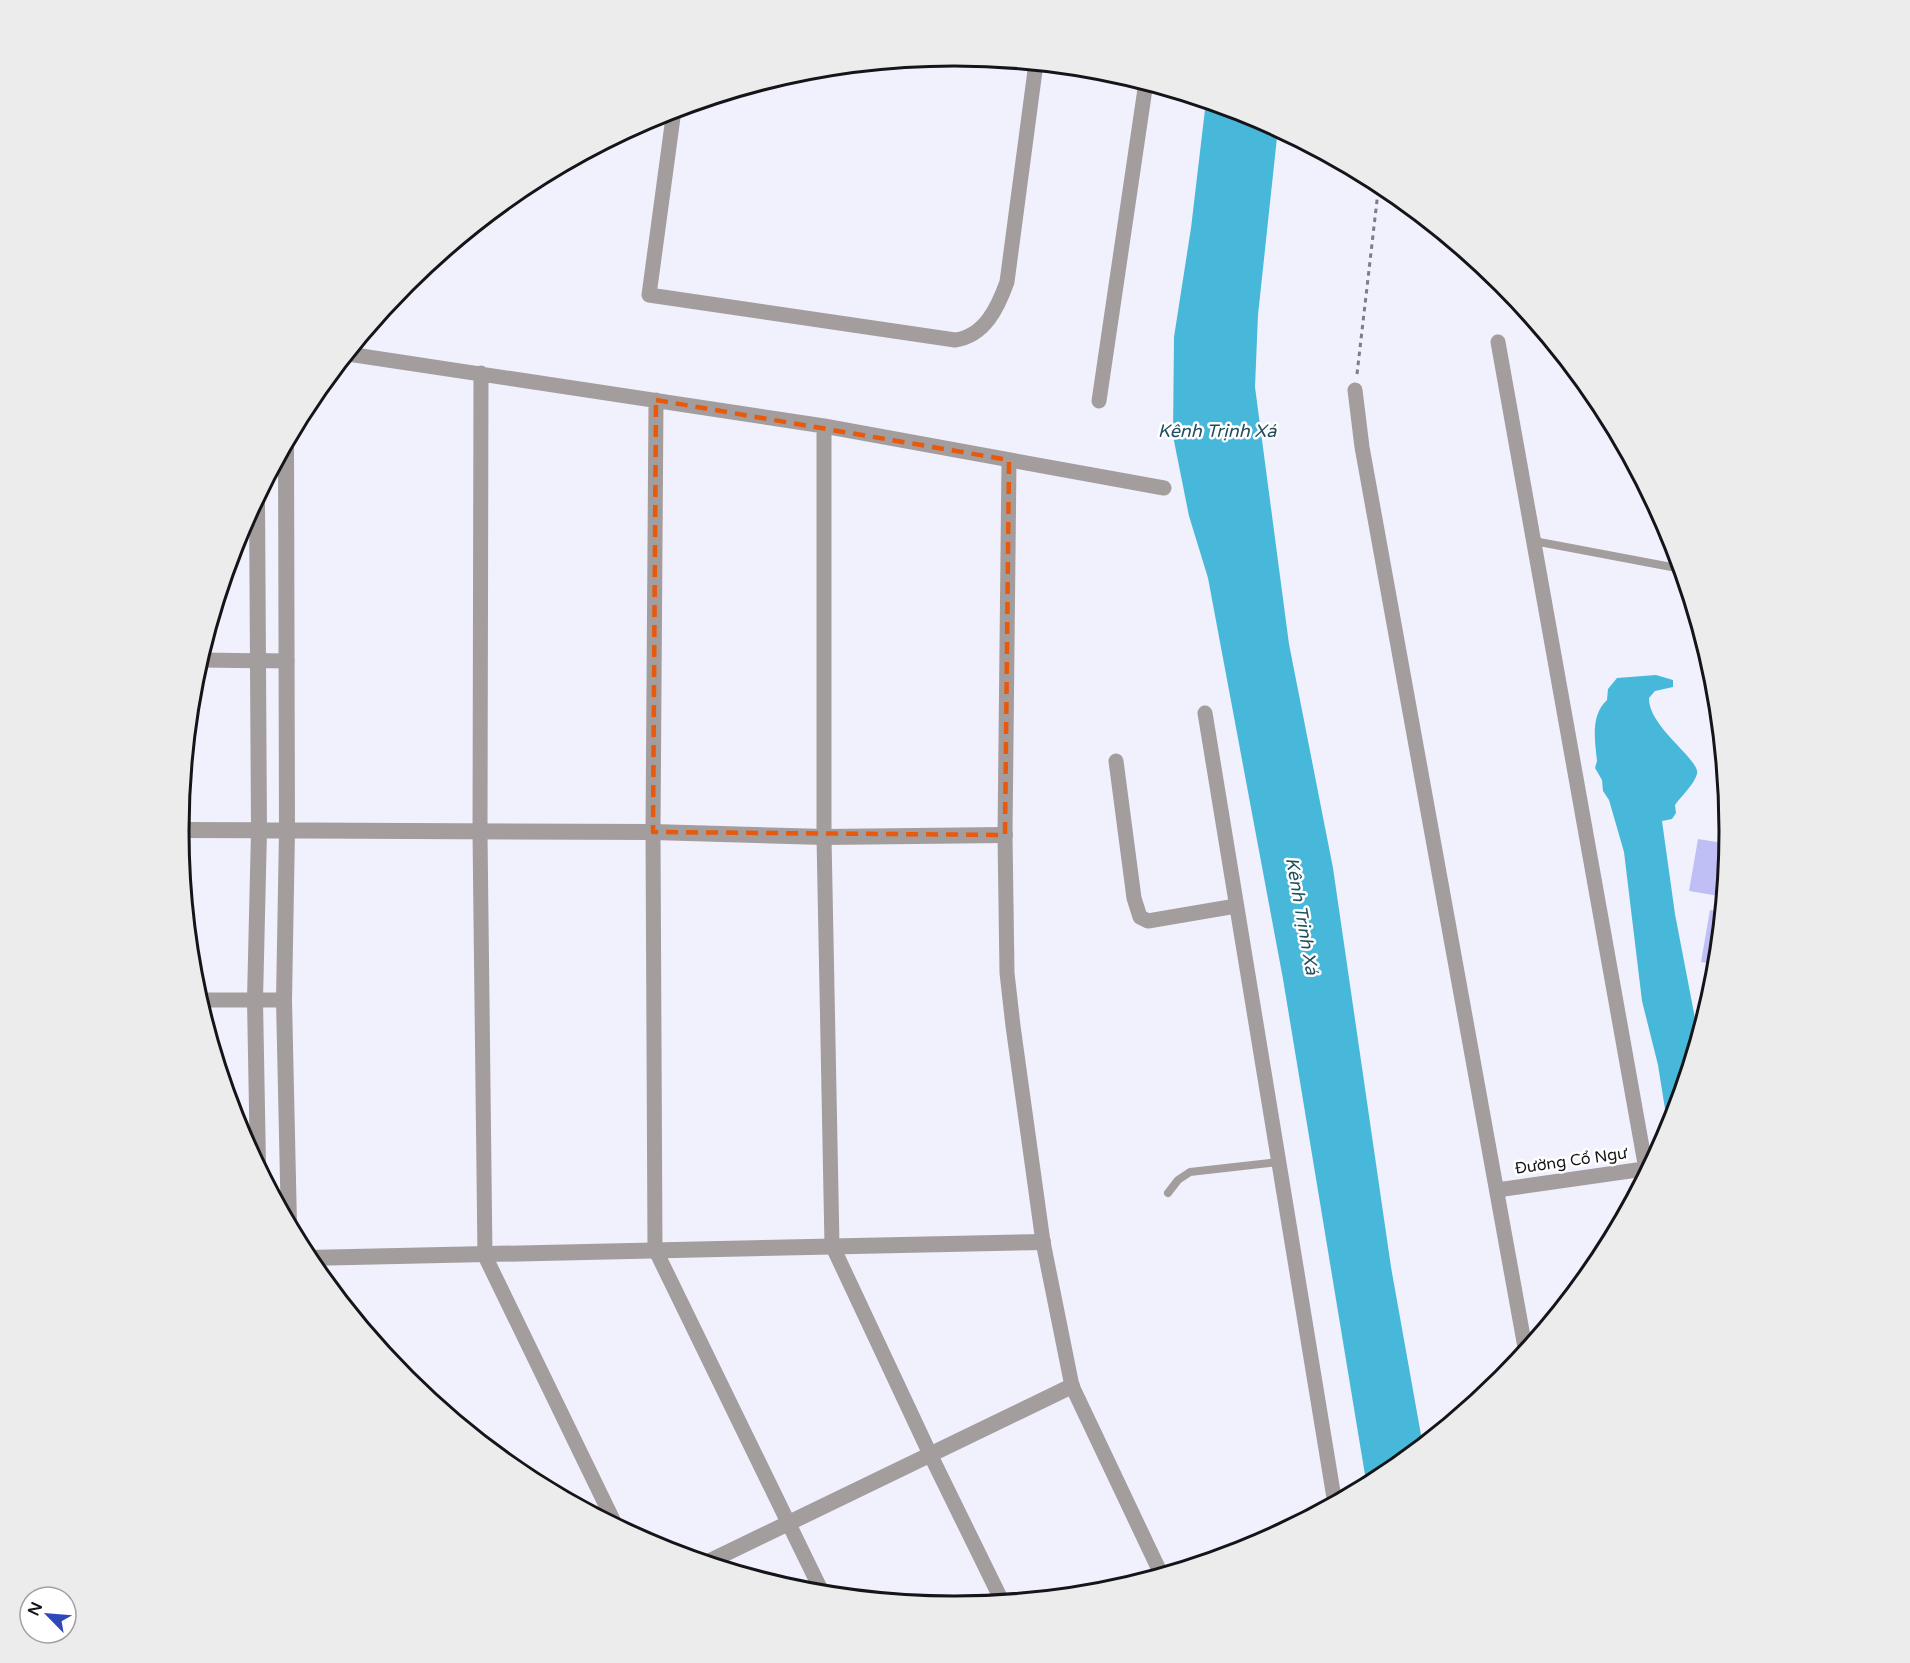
<svg xmlns="http://www.w3.org/2000/svg" width="1910" height="1663" viewBox="0 0 1910 1663" font-family="'Varela Round',sans-serif">
<style>
.green{fill:#c0bff5}
.water{fill:#48b8da}
.lines{fill:none;stroke-linecap:round;stroke-linejoin:round}
.path{stroke:#7d7d85;stroke-width:3;stroke-dasharray:4.5 4.5;stroke-linecap:butt}
.service{stroke:#a39d9d;stroke-width:8}
.minor{stroke:#a39d9d;stroke-width:15}
.tertiary{stroke:#a39d9d;stroke-width:16}
.marked{fill:none;stroke:#e8590c;stroke-width:4.5;stroke-dasharray:12 8;stroke-linejoin:round}
.labels{text-anchor:middle;dominant-baseline:central;stroke-width:5;stroke-linejoin:round;paint-order:stroke}
.street-label{font-size:16px;fill:#151519;stroke:#fff}
.water-label{font-size:18px;font-style:italic;fill:#204f5e;stroke:#fff}
.rim{fill:none;stroke:#151519;stroke-width:3}
</style>
<rect width="100%" height="100%" fill="#f1f1fd"/>
<!-- green -->
<path class="green" d="M1698 839 1730 844 1725 897 1689 891Z
M1710 910 1723 912 1718 965 1701 962Z"/>
<!-- water -->
<path class="water" d="M1206 101 1252 115 1278 128 1258 315 1255 387 1289 644 1333 868 1391 1267 1423 1446 1386 1477 1367 1487 1283 979 1208 578 1189 516 1173 436 1174 337 1191 228Z
M1656 675 1673 680V687L1655 691 1649 698C1648 727 1701 760 1697 774 1694 785 1681 796 1675 805L1676 813 1672 819 1662 821 1675 914 1699 1039 1669 1134 1658 1065 1642 1001 1624 852 1609 800 1603 791 1602 780 1595 768 1597 761C1595 740 1590 716 1607 700L1608 689 1617 678Z"/>
<g class="lines">
<!-- path -->
<path class="path" d="M1357 374 1379 183"/>
<!-- service -->
<path class="service" d="M1534 541 1682 569
M1168 1193 1178 1180 1190 1172 1278 1162"/>
<!-- minor -->
<path class="minor" d="M674 110 649 295 955 340C985 336 998 307 1007 282L1036 63
M1498 342 1647 1175
M348 354 824 426 1164 488
M481 373 480 833 485 1256 616 1526
M1355 390 1362 447 1526 1353
M656 400 653 832 655 1249 823 1594
M1099 401 1146 82
M824 426V837L832 1245 930 1454 1003 1603
M1009 460 1005 835 1007 973 1013 1026 1043 1242 1072 1386 1162 1576
M200 660 287 661
M1205 713 1335 1504
M1116 761 1134 898 1140 917 1148 921 1236 906
M199 1000H284
M1497 1190 1651 1168"/>
<!-- tertiary -->
<path class="tertiary" d="M286 444 287 832 284 1000 289 1225
M257 498 259 831 255 1000 258 1165
M179 830 653 832 824 837 1005 835
M307 1258 1043 1242
M706 1563 1072 1386"/>
</g>
<!-- marked area -->
<path class="marked" d="M656 400 1009 460 1005 835 653 832Z"/>
<g class="labels">
<!-- street labels -->
<g class="street-label">
<text transform="translate(1571 1161) rotate(-8)">Đường Cổ Ngư</text>
</g>
<!-- water labels -->
<g class="water-label">
<text x="1217" y="431">Kênh Trịnh Xá</text>
<text transform="translate(1302 916) rotate(80)">Kênh Trịnh Xá</text>
</g>
</g>
<!-- crop -->
<path d="M0 0H1910V1663H0ZM189 831a765 765 0 1 1 1530 0a765 765 0 1 1-1530 0Z" fill="#ececed" fill-rule="evenodd"/>
<path class="rim" d="M189 831a765 765 0 1 1 1530 0a765 765 0 1 1-1530 0Z"/>
<!-- north arrow -->
<g transform="translate(48 1615) rotate(295)"><circle r="28" fill="#ffffff" stroke="#a1a1a3" stroke-width="1.5"/>
<path d="M0-4.5L10 22L0 15L-10 22Z" fill="#2f48b9"/>
<text y="-9" font-size="16" font-weight="bold" text-anchor="middle" fill="#151519">N</text>
</g>
</svg>
